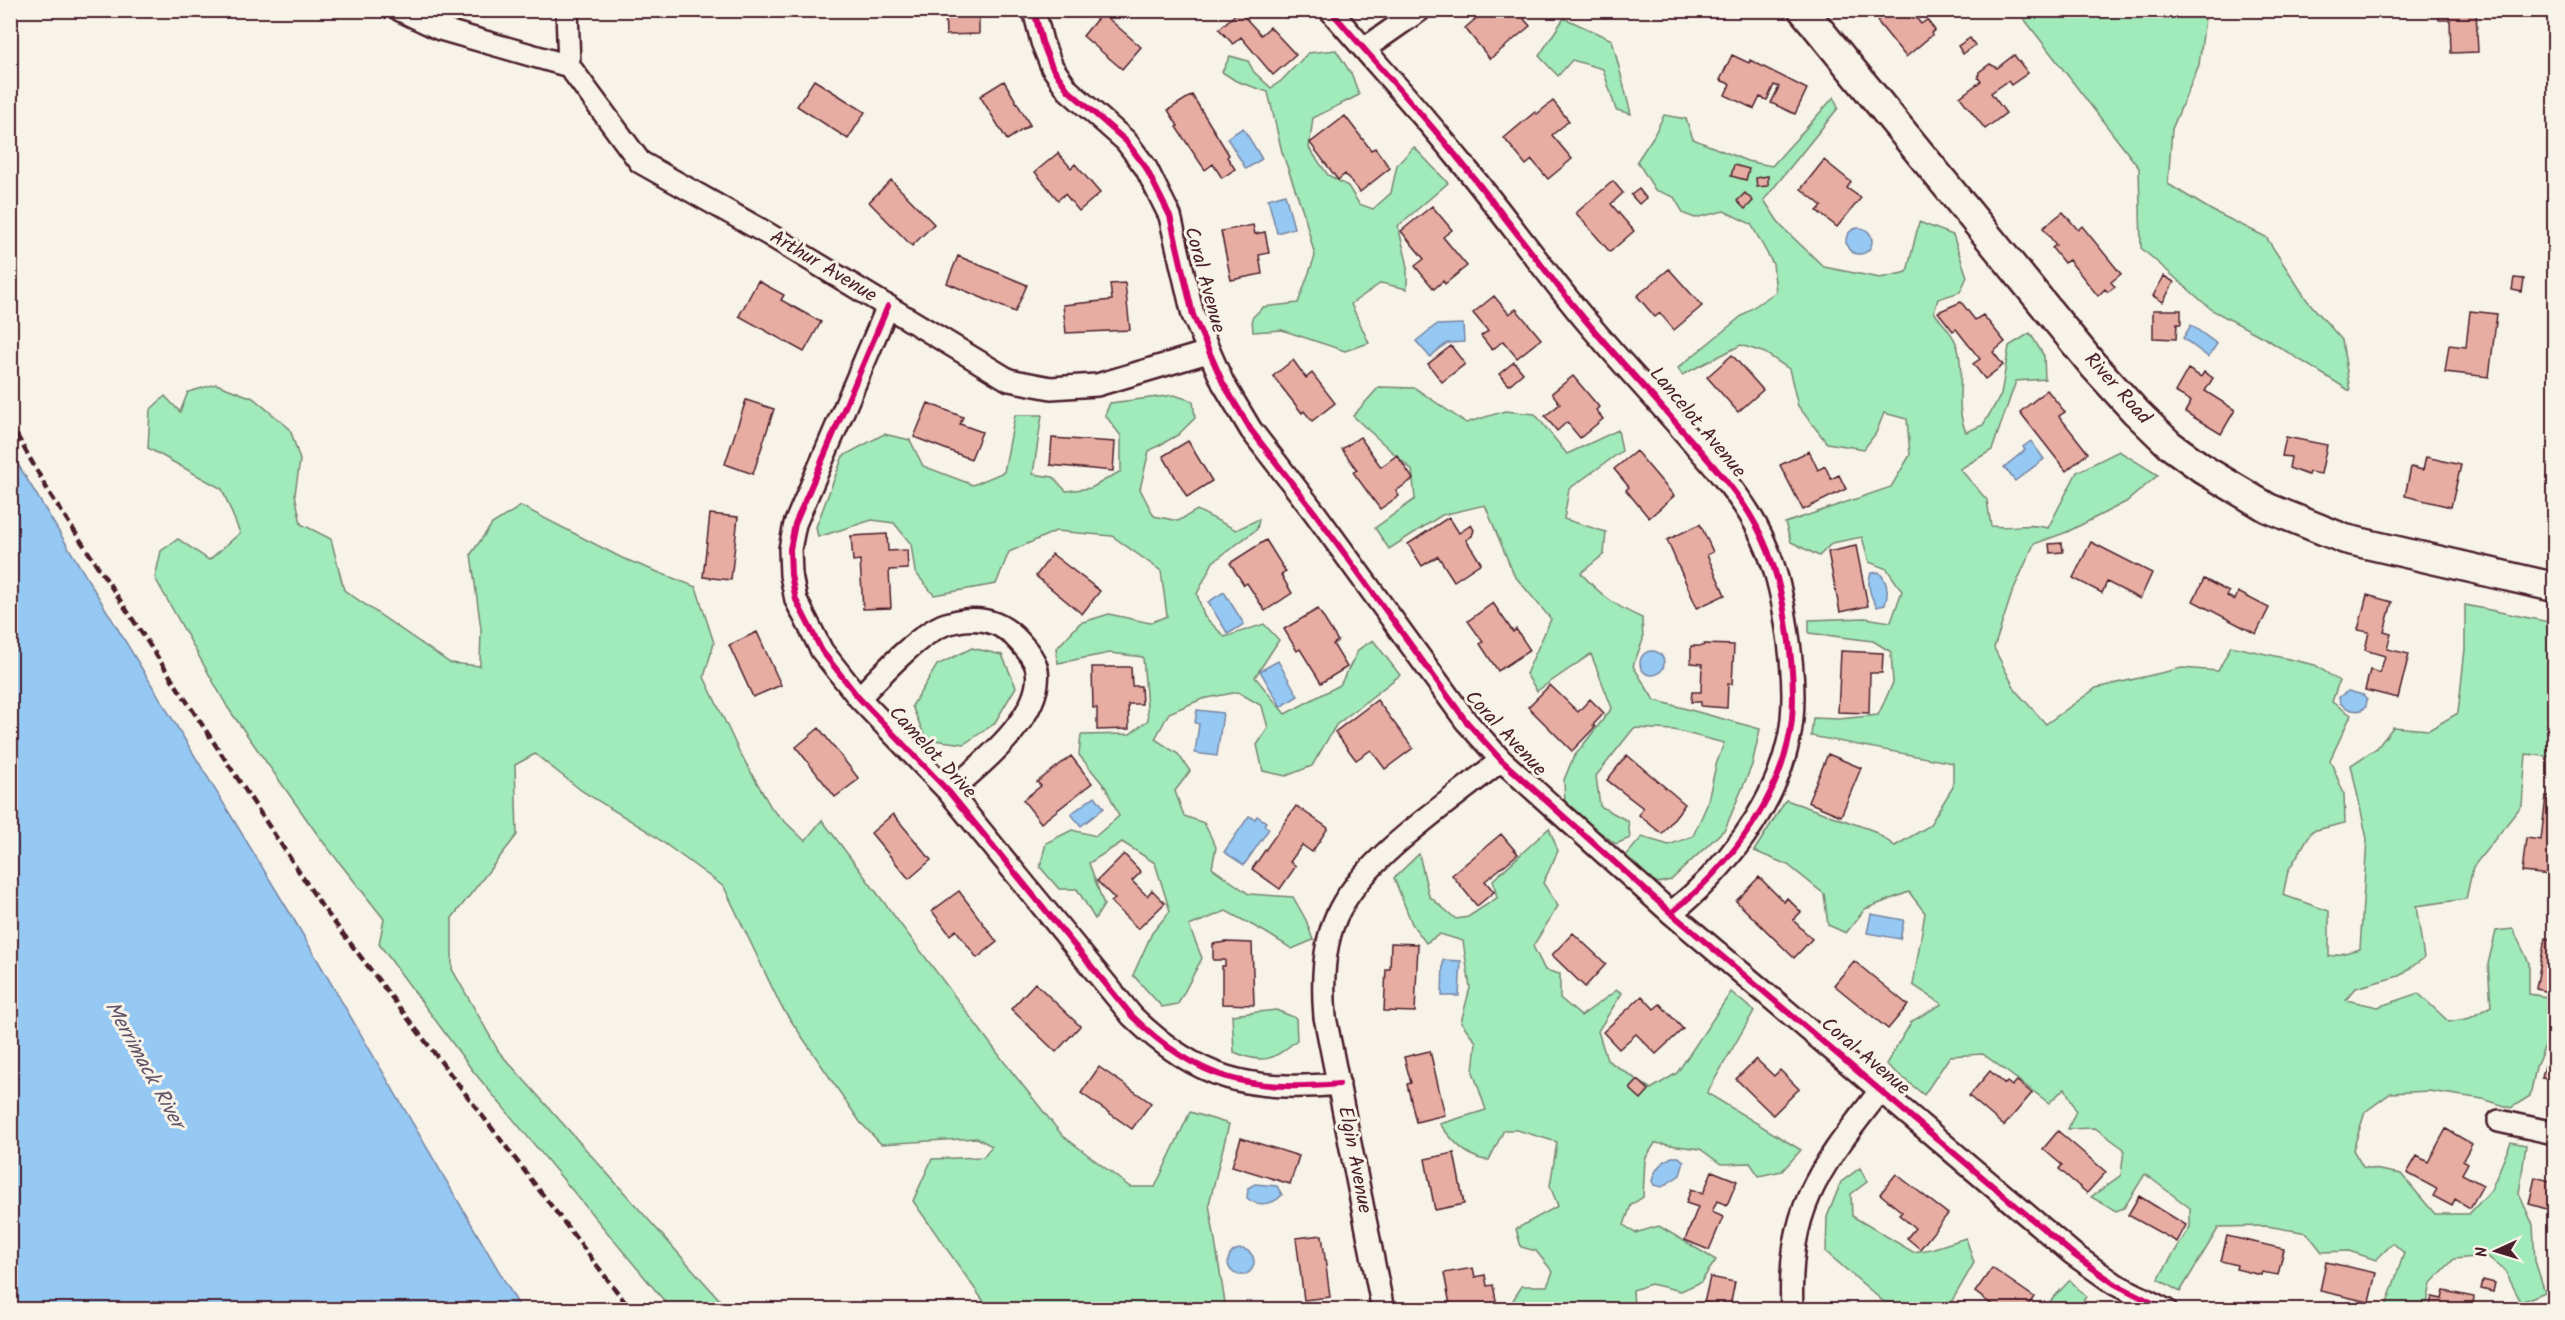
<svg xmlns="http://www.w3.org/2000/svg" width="2565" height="1320" viewBox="0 0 2565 1320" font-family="Kalam,sans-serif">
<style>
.green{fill:#a1eab9;stroke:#768472;stroke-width:1.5}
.water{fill:#95c8f2;stroke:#7784a2;stroke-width:1.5}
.building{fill:#e7ada3;stroke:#4a1f2b;stroke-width:1.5}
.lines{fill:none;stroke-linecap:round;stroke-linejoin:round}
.street-casing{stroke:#4a1f2b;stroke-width:26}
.secondary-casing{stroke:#4a1f2b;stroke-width:33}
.street{stroke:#f7f3e8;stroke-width:21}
.secondary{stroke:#f7f3e8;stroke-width:28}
.rail{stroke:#4a1f2b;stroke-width:4.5;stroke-dasharray:9 4.5;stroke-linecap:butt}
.cycleway-casing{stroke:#f7f3e8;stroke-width:10}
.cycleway{stroke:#d6006c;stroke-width:6}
.labels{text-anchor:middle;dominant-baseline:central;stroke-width:6;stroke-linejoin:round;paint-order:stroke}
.street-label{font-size:20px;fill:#4a1f2b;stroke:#f7f3e8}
.water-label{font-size:21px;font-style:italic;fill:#605267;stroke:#f7f3e8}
</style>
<rect width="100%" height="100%" fill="#f7f3e8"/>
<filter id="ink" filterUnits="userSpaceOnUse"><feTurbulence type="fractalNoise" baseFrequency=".0167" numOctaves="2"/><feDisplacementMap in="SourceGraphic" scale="12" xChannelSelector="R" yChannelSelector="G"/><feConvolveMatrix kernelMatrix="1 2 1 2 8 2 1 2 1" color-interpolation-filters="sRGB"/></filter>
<g filter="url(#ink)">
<!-- green -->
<path class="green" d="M2018 11H2206L2199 65 2172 129 2168 184 2211 210 2266 237 2307 300 2342 340 2350 391 2268 340 2212 310 2141 248 2139 168Z
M1564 18 1612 40 1631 114 1616 110 1603 69 1572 60 1558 76 1539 56Z
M1336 50 1352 75 1359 95 1313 118 1309 148 1328 175 1348 186 1359 204 1373 209 1391 193 1397 165 1414 147 1448 183 1398 226 1407 262V289L1381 283 1351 304 1369 343 1345 351 1282 330 1253 332 1252 318 1263 307 1298 303 1315 256 1304 214 1282 152 1268 92 1236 81 1222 72 1230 56 1248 61 1254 72 1271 88 1281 81 1308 53Z
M1834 97 1838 108 1764 200 1781 226 1824 267 1880 278 1907 272 1919 222 1953 235 1967 277 1960 292 1938 299 1934 312C1940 321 1952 332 1956 343 1967 372 1953 403 1966 432L1983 425 2001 395 2009 346 2030 333 2044 356 2045 379 2016 381 1992 450 1960 469 1987 500 1991 526C2012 529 2026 522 2048 528L2077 472 2119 451 2158 475 2126 502 2067 532 2034 544 2012 593 1994 648 2016 691 2046 724 2096 688 2182 668 2218 671 2231 646 2315 665 2339 681 2332 702 2351 715 2330 760 2344 794 2345 823 2312 831 2288 871 2283 895 2329 911V957L2360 949 2367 839 2351 765 2377 748 2393 727 2429 730 2458 713 2465 649V605L2554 623V757L2526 754 2522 805 2473 867 2466 899 2416 906 2424 958 2399 976 2356 988 2346 1000 2378 1007 2418 993 2449 1022 2470 1018 2491 1006 2488 964 2496 931 2513 929 2529 963V994L2554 998V1024L2536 1067 2530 1096 2511 1108 2483 1099 2429 1091 2391 1093 2365 1112 2353 1150 2363 1167 2401 1174 2435 1214H2469L2491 1190 2511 1142 2526 1145 2519 1194 2533 1225 2535 1261 2545 1292 2521 1302 2505 1271 2487 1256 2454 1259 2431 1283 2426 1309H2385L2404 1253 2393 1243 2376 1260 2349 1251 2322 1252 2307 1233 2267 1226 2219 1227 2180 1292 2158 1279 2190 1227V1208L2145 1174 2124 1208 2116 1211 2091 1197 2121 1175 2124 1149 2095 1128 2068 1129 2076 1111 2065 1088 2049 1103 1983 1054 1950 1056 1924 1095 1886 1064 1912 1021 1942 1004 1913 985 1925 913 1909 892 1865 909 1846 933 1828 925 1824 894 1788 865 1754 851 1786 800 1872 830 1895 846 1929 826 1953 787V763L1811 736 1813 718 1839 719 1878 715 1893 683 1891 652 1873 641 1809 633V620L1865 618 1891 622 1902 591 1887 569 1869 562 1862 537 1832 543 1819 556 1791 542 1785 523 1891 487 1910 455 1907 419 1884 413 1876 433 1864 449 1827 443 1798 406 1789 369 1765 353 1741 345 1682 375 1678 368 1749 310 1776 292 1773 264 1751 224 1724 211 1695 218 1684 214 1674 197 1655 190 1637 161 1653 137 1664 115 1686 119 1693 139 1747 161 1772 166Z
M216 384 253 398 290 429 300 460 295 494 301 524 331 539 344 590 450 663 480 666 481 629 471 554 492 524 521 506 622 558 696 587 714 643 704 677 739 751 772 809 805 841 822 820 1005 1063 1062 1135 1130 1187H1155L1190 1112 1229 1124 1209 1204 1226 1309H989L913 1201 932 1159 983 1157 992 1146 977 1138 881 1144 860 1122 781 1006 724 887 646 830 582 791 535 754 515 765 517 835 452 918V969L499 1052 728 1309H671L473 1071 379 944 384 919 320 838 228 708 155 578 161 551 178 539 209 560 240 533 222 489 148 448 150 410 165 396 180 412 188 392Z
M1379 387 1415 388 1466 423 1505 411 1535 414 1567 454 1618 430 1622 451 1569 489 1564 519 1606 532 1604 554 1581 573C1599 594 1617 607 1642 618L1643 640 1633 666 1654 700 1760 729 1752 765 1725 829 1671 880 1658 883 1635 871 1624 858 1642 837 1669 845 1693 836 1707 805 1716 765 1724 743 1674 730 1634 728 1596 776 1600 806 1628 821 1630 838 1616 844 1565 806 1564 780 1573 758 1612 708 1591 654 1537 691 1526 674 1551 619 1514 575 1485 505 1442 515 1389 549 1375 528 1415 499 1412 470 1353 416Z
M1174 395 1193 401 1195 418 1178 435 1149 451 1140 489 1154 516 1178 521 1197 510 1236 530 1259 519 1257 529 1213 562 1197 594 1204 616 1225 637 1264 624 1279 640 1255 677 1285 714 1340 685 1359 649 1373 640 1400 675 1336 725 1312 766 1286 776 1263 771 1257 745 1268 728 1262 706 1238 692 1202 699 1169 713 1155 739 1178 754 1190 771 1175 791 1184 816 1204 823 1216 847 1212 868 1249 894 1293 897 1306 920 1313 940 1292 949 1265 932 1226 911 1189 926 1202 958 1178 1004 1162 1007 1133 975 1152 933 1170 911 1155 863 1122 842 1089 863 1104 905 1095 919 1077 889H1059L1040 867 1046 843 1072 830 1096 836 1119 816 1106 788 1079 755 1081 735 1130 734 1148 720 1143 657 1110 653 1058 663 1056 649 1080 623 1109 614 1150 623 1167 616 1161 571 1112 536 1056 531 1009 552 996 584 934 595 915 572 911 544 894 523 872 520 818 537 816 527 843 456 884 434 910 440 923 466 973 485 1004 472 1015 415H1042L1033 474 1053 477 1066 491 1091 488 1121 471V436L1105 415 1110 403Z
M972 648 1002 655 1016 687 994 724 964 744 926 739 912 706 937 665Z
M1549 828 1558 851 1543 883 1558 906 1533 946 1545 970 1560 974V998L1581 1016 1617 990 1622 993 1598 1031 1607 1060 1651 1089 1677 1073 1731 992 1754 1011 1707 1093 1801 1150 1782 1171 1759 1176 1750 1163 1721 1164 1700 1149 1655 1143 1645 1159 1643 1197 1631 1205 1624 1225 1635 1233 1659 1226 1716 1260 1701 1282 1681 1291 1651 1284 1633 1290 1634 1309H1513V1300L1522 1286H1547L1553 1272 1536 1251 1521 1247 1516 1229 1558 1206 1550 1186 1557 1142 1517 1130H1504L1489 1160C1469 1160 1452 1141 1440 1124L1486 1110 1473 1072 1476 1042 1461 1022 1470 988 1463 941 1440 934 1426 943 1412 924 1394 878 1419 854 1429 896 1456 919 1468 917 1497 898 1493 880Z
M1276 1010 1296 1018 1297 1040C1273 1060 1264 1065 1234 1052L1232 1015Z
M1860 1168 1867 1182 1851 1194 1852 1216 1913 1252 1931 1249 1966 1238 1974 1263 1949 1306 1954 1309H1919L1918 1306 1884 1302 1826 1252 1827 1217 1841 1182Z
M2070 1280 2086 1297 2077 1309H2043Z"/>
<!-- water -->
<path class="water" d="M1243 128 1262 159 1246 169 1227 138Z
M1285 194 1294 228 1277 233 1268 199Z
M1846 241a13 13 0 1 1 26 0a13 13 0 1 1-26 0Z
M1463 324 1464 342 1447 343 1430 357 1416 341 1436 325Z
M2191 325 2217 344 2208 357 2183 338Z
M2031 441 2044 459 2015 481 2004 467 2025 450 2023 447Z
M10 451 293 918 521 1309H11Z
M1879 572C1888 583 1889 592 1885 605L1877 607C1870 596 1866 585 1871 573Z
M1224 592 1244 624 1228 634 1208 602Z
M1640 663a12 12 0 1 1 24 0a12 12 0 1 1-24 0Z
M1278 661 1298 696 1281 707 1260 671Z
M2348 691 2363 695 2367 699C2367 716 2349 712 2340 703L2339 697Z
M1197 710 1223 713 1217 756 1195 753 1199 724 1195 723Z
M1095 796 1104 808 1081 826 1071 814Z
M1249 816 1255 819 1257 816 1266 822 1264 825 1269 829 1244 865 1224 852Z
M1871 914 1904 920 1900 939 1867 933Z
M1443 960 1461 961 1459 996H1442Z
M1672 1157H1679L1684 1162 1680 1175 1662 1187 1654 1185 1652 1181C1655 1169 1660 1163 1672 1157Z
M1255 1184 1277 1186 1282 1195C1273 1205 1257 1207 1247 1198L1248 1188Z
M1228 1262a13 13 0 1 1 26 0a13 13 0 1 1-26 0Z"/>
<!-- building -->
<path class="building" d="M945 10H979V34L946 35Z
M1486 10 1490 13 1492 10H1534L1524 19 1530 26 1490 59 1465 28Z
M1885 10H1910L1921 24 1927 20 1935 30 1931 33 1932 35 1906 57 1877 21 1887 13Z
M2439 10H2476L2478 52 2451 53 2450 20H2439Z
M1239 11 1261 35 1270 27 1296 55 1273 75 1241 37 1233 44 1219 29Z
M1102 13 1141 47 1122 69 1083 36Z
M1970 38 1975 45 1963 54 1958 46Z
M1732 55 1749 63 1750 60 1807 89 1795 114 1771 103 1779 87 1774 85 1767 100 1760 97 1754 109 1725 95 1730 84 1720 80Z
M2014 55 2028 73 2011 85 2008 81 1991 93 2006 113 1985 129 1960 97 1981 81 1978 78 1979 72 1990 64 1997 68Z
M814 80 865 112 848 139 797 106Z
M1004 81 1030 125 1007 140 980 96Z
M1192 95 1229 155 1227 157 1235 169 1222 178 1213 164 1205 170 1176 127 1178 126 1168 110Z
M1553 101 1569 121 1552 135 1572 159 1548 179 1532 160 1526 165 1504 138 1535 112 1537 114Z
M1345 116 1371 150 1375 148 1390 168 1360 192 1345 174 1338 180 1310 143Z
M1058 153 1071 168 1075 164 1100 193 1079 211 1065 194 1058 200 1035 172Z
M1824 160 1851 182 1847 188 1861 198 1837 227 1817 211 1822 206 1801 189Z
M1734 165 1749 169 1746 180 1731 176Z
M1768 176V186L1757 187 1756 178Z
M891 180 934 224 912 246 869 202Z
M1613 181 1623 193 1611 204 1634 231 1610 252 1576 213Z
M1639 189 1646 198 1639 204 1631 195Z
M1745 193 1753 201 1745 209 1737 201Z
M1432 206 1452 230 1443 237 1467 266 1445 284 1443 281 1434 289 1415 266 1424 259 1401 231Z
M2063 212 2078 230 2082 226 2121 274 2111 282 2115 287 2108 292 2105 289 2098 296 2069 260 2064 263 2052 248 2056 245 2043 228Z
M1253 225 1255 234 1265 232 1269 253 1259 255 1262 274 1231 280 1221 231Z
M958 256 1027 285 1015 312 947 283Z
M1669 269 1702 306 1674 330 1660 313 1655 317 1637 296Z
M2164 276 2174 282 2163 302 2153 296Z
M2514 278 2524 279 2522 292 2512 290Z
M758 281 784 295 781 300 821 322 804 352 739 316Z
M1125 283 1130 330 1066 333 1063 305 1112 300 1110 284Z
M1494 296 1509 314 1516 309 1541 339 1517 358 1503 341 1492 350 1481 336 1488 331 1473 313Z
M1961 302 1975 320 1983 315 2005 342 1993 352 2003 365 1985 379 1973 364 1980 359 1956 329 1953 331 1938 312Z
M2153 310H2181V324H2177L2176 339 2153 338Z
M2470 311 2497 314 2489 377 2445 372 2449 345 2466 347Z
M1451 346 1465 364 1442 382 1428 364Z
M1732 355 1763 390 1738 412 1707 377Z
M1293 360 1306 378 1312 373 1335 403 1312 421 1304 411 1302 413 1273 376Z
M1514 362 1523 373 1509 385 1499 374Z
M2188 369 2201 377 2204 372 2213 378 2205 391 2235 410 2221 434 2185 412 2191 401 2175 392Z
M1573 376 1599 407 1596 410 1603 419 1580 438 1567 422 1557 431 1545 416 1560 404 1552 393Z
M2047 390 2065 412 2059 416 2088 453 2066 471 2020 412Z
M746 400 774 409 753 474 725 464Z
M928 403 963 417 960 424 982 432 971 459 914 437Z
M1360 437 1381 467 1397 455 1413 479 1396 491 1399 496 1380 509 1353 472 1357 470 1342 449Z
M2286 437 2327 445 2321 474 2309 472 2308 475 2289 468 2291 457 2282 456Z
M1052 438 1115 442 1113 471 1050 465Z
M1188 441 1212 481 1187 497 1163 456Z
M1636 451 1674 496 1649 518 1626 490 1629 487 1614 469Z
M1809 451 1818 470 1825 466 1831 479 1839 475 1846 489 1803 510 1780 465Z
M2426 457 2461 465 2451 507 2405 496 2411 467 2423 470Z
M710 514 738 517 731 580 703 577Z
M1449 517 1459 533 1471 525 1474 530 1472 536 1466 540 1481 563 1454 581 1438 556 1422 566 1408 544Z
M1700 524 1713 552 1707 555 1725 595 1697 608 1667 540Z
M887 534 888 551 907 550 908 569 889 570 891 608 863 609 860 560 853 561 851 536Z
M1266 540 1286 572 1281 575 1292 593 1265 611 1247 583 1244 585 1230 563Z
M2091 542 2152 573 2140 599 2107 582 2102 593 2073 578Z
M2062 543 2063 552 2050 553 2049 544Z
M1856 546 1868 606 1840 612 1828 552Z
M1052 554 1100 591 1082 614 1036 576Z
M2204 579 2229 592 2227 596 2235 600 2238 592 2269 608 2256 634 2193 601Z
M2367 595 2392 602 2384 632 2391 634 2387 649 2409 654 2398 698 2365 690 2370 670 2380 673 2385 656 2365 650 2369 632 2358 630Z
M1493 603 1513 632 1516 629 1530 650 1498 671 1480 644 1483 642 1468 621Z
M1318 609 1338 641 1333 644 1347 667 1321 683 1300 649 1297 651 1284 629Z
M757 632 781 685 753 697 729 645Z
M1704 644 1734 645 1732 684H1728L1727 708 1701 706V702H1691L1692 692H1701L1702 664 1691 663V646H1703Z
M1841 651 1883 653 1882 673H1870L1869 713 1838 712Z
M1092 667H1131L1132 686H1141L1142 704H1128L1129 729 1097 730V708H1093Z
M1550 685 1578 712 1590 699 1604 713 1593 725 1595 727 1572 751 1528 707Z
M1377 700 1413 748 1385 769 1371 750 1356 760 1335 732Z
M819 728 859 779 835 797 796 747Z
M1828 754 1861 768 1841 816 1808 802Z
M1627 755 1685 804 1662 834 1639 815 1643 808 1607 780Z
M1071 756 1092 783 1041 823 1023 800 1041 786 1037 782Z
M2546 796 2554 797V855L2551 875 2522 872 2526 838 2541 840Z
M1296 806 1328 828 1312 852 1302 845 1290 862 1296 866 1280 889 1252 869Z
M893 814 931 860 909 879 871 833Z
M1501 834 1518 854 1485 881 1494 892 1477 906 1452 875Z
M1124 854 1141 872 1132 881 1147 896 1152 890 1165 903 1138 929 1111 902 1115 899 1097 881Z
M1759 877 1784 902 1787 898 1801 912 1793 920 1812 939 1794 958 1736 901Z
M959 891 997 942 977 958 956 930 950 935 932 911Z
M1573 933 1606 964 1585 987 1552 955Z
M2545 938 2554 940V993L2536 989Z
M1226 942 1252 943 1254 1005 1222 1004V966H1225V960H1213V944Z
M1391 943 1418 944 1415 1012 1384 1011 1386 969H1390Z
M1854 961 1908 1005 1888 1029 1834 985Z
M1035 983 1080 1026 1056 1052 1011 1009Z
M1642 996 1654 1009 1660 1004 1683 1029 1656 1054 1636 1034 1619 1049 1603 1032Z
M1430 1051 1445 1115 1416 1122 1407 1084 1411 1083 1404 1057Z
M2547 1057 2554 1059V1080L2542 1078Z
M1756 1059 1774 1076 1780 1070 1799 1089 1773 1115 1736 1079Z
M1099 1067 1151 1103 1132 1129 1081 1093Z
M1990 1071 2005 1084 2007 1082 2012 1086 2017 1081 2032 1093 2004 1126 1969 1096Z
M1638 1080 1649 1090 1641 1099 1630 1089Z
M2446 1129 2472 1144 2463 1160 2468 1163 2462 1174 2483 1185 2470 1208 2455 1199 2452 1206 2433 1196 2437 1189 2407 1173 2417 1156 2428 1162Z
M2058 1131 2106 1172 2087 1193 2059 1169 2062 1165 2043 1149Z
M1241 1138 1299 1156 1290 1184 1232 1166Z
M1454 1153 1464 1204 1435 1210 1425 1159Z
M1712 1171 1737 1181 1727 1205 1717 1201 1712 1212 1723 1217 1709 1250 1685 1240 1698 1207 1686 1203 1691 1189 1703 1194Z
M1896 1174 1948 1214 1920 1249 1907 1238 1915 1228 1899 1215 1902 1212 1880 1194Z
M2535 1177 2554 1182V1211L2529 1204Z
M2139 1196 2186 1225 2177 1242 2128 1215Z
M1322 1235 1330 1297 1304 1300 1296 1238Z
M2227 1236 2284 1249 2278 1275 2262 1272 2261 1275 2236 1269 2237 1265 2221 1261Z
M2326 1262 2376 1273 2369 1302 2320 1291Z
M1473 1268 1475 1277 1485 1275 1487 1286 1493 1285 1498 1310H1451L1444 1273Z
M1992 1268 2034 1297 2025 1310H1999L1975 1292Z
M1710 1277 1735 1282 1730 1306 1736 1307 1735 1310H1709L1710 1304 1704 1303Z
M2483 1280 2495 1283 2493 1292 2481 1289Z
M2444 1291 2474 1297 2472 1310 2429 1309 2432 1297 2442 1299Z"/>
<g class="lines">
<!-- street casing -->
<g class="street-casing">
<path id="street" d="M400 10 440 29 569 66
M567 10 569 66 640 162 768 234 1009 380 1051 388 1097 385 1208 352
M1034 10 1042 42 1052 67 1068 90 1126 141 1146 168 1170 216 1193 315 1223 383 1251 430 1315 513 1466 721 1501 760 1671 913 2073 1254 2115 1284 2166 1310
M1330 10C1374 61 1419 110 1461 162 1500 210 1537 261 1577 310 1613 354 1653 396 1690 439 1711 463 1732 486 1749 513 1770 547 1780 582 1786 622 1792 658 1797 707 1788 743 1773 809 1723 872 1671 913
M1364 49 1420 10
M888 306 795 524 790 549 791 575 796 600 822 651 859 698 949 792 1132 1016C1197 1080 1250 1092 1339 1084
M859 698C879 677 919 633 946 624 971 616 995 618 1014 636 1023 645 1035 658 1037 670 1044 716 979 766 949 792
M2499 1121 2554 1133
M1383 1310 1325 1017C1322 982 1323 940 1340 909 1369 854 1453 800 1501 760
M1792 1310C1787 1206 1820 1168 1880 1091"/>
</g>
<!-- secondary casing -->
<g class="secondary-casing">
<path id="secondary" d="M1803 10 2093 365 2136 412 2170 445 2206 471 2268 508 2345 539 2554 587"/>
</g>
<!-- street -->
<use href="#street" class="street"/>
<!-- secondary -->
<use href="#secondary" class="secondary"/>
<!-- rail -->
<path class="rail" d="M10 423 50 494 321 905 631 1310"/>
<!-- cycleway casing -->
<g class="cycleway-casing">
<path id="cycleway" d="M1034 10 1042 42 1052 67 1068 90 1126 141 1146 168 1170 216 1193 315 1223 383 1251 430 1315 513 1466 721 1501 760 1671 913 2073 1254 2115 1284 2166 1310
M1330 10C1374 61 1419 110 1461 162 1500 210 1537 261 1577 310 1613 354 1653 396 1690 439 1711 463 1732 486 1749 513 1770 547 1780 582 1786 622 1792 658 1797 707 1788 743 1773 809 1723 872 1671 913
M888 306 795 524 790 549 791 575 796 600 822 651 859 698 949 792 1132 1016C1197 1080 1250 1092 1339 1084"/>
</g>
<!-- cycleway -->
<use href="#cycleway" class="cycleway"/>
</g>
</g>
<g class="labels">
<!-- street labels -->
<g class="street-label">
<text transform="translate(823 267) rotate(31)">Arthur Avenue</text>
<text transform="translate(1204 280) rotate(75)">Coral Avenue</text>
<text transform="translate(2117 389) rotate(48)">River Road</text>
<text transform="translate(1697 423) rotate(50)">Lancelot Avenue</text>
<text transform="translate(1505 734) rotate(47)">Coral Avenue</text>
<text transform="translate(932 753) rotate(47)">Camelot Drive</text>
<text transform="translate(1865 1057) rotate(40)">Coral Avenue</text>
<text transform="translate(1354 1160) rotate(79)">Elgin Avenue</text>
</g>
<!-- water labels -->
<g class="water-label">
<text transform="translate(144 1065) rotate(61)">Merrimack River</text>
</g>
</g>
<!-- margin -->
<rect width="2565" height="1320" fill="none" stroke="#f7f3e8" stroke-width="36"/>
<rect x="18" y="18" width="2529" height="1284" fill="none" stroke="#4a1f2b" stroke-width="2" filter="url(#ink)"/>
<!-- north arrow -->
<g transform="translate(2496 1251) rotate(266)" stroke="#f7f3e8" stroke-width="4.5" paint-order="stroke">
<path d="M0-4.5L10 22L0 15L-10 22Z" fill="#4a1f2b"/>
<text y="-9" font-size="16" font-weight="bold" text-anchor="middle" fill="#4a1f2b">N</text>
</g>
</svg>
